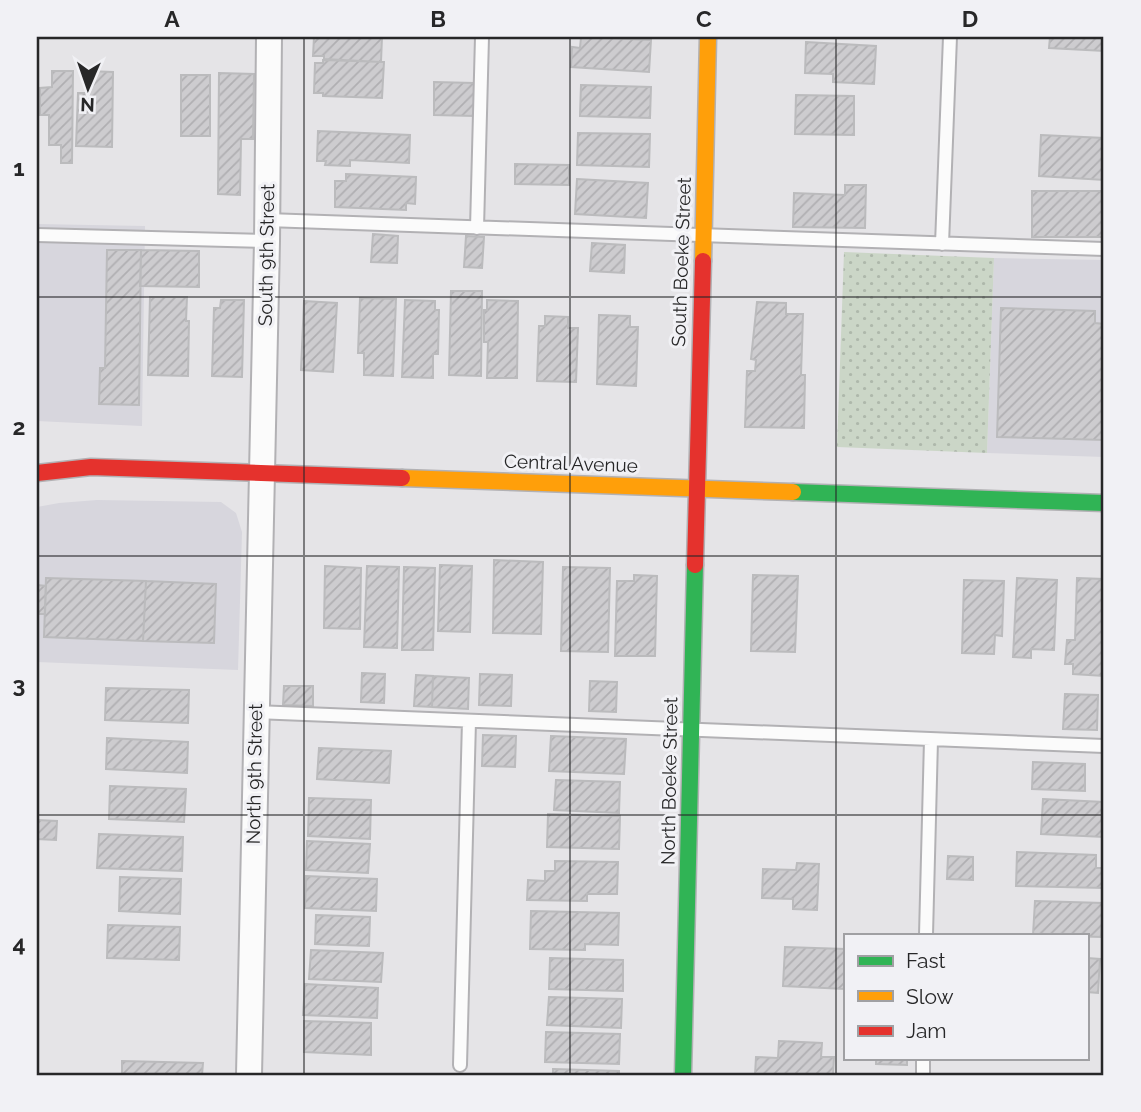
<svg xmlns="http://www.w3.org/2000/svg" width="1141" height="1112" viewBox="0 0 1141 1112" font-family="Raleway,sans-serif">
<style>
.built{fill:#d7d6dd}
.grass{fill:url(#grass-dots)}
.building{fill:url(#building-hatch);stroke:#bbbbbd;stroke-width:2}
.lines{fill:none;stroke-linecap:round;stroke-linejoin:round}
.lane-casing{stroke:#b2b1b4;stroke-width:16}
.street-casing{stroke:#b2b1b4;stroke-width:28}
.fast-casing{stroke:#b2b1b4;stroke-width:19}
.slow-casing{stroke:#b2b1b4;stroke-width:19}
.jam-casing{stroke:#b2b1b4;stroke-width:19}
.lane{stroke:#fbfbfb;stroke-width:12}
.street{stroke:#fbfbfb;stroke-width:24}
.fast{stroke:#30b455;stroke-width:16}
.slow{stroke:#ff9f0a;stroke-width:16}
.jam{stroke:#e5322d;stroke-width:16}
.grid{fill:none;stroke:#272728;stroke-width:2;stroke-opacity:0.55}
.labels{text-anchor:middle;dominant-baseline:central;stroke-width:6;stroke-linejoin:round;paint-order:stroke}
.street-label{font-size:19px;fill:#272728;stroke:#f1f1f5}
.neatline{fill:none;stroke:#272728;stroke-width:2.5}
.grid-label{font-size:23px;text-anchor:middle;font-weight:bold;fill:#272728}
</style>
<defs>
<pattern id="grass-dots" width="8" height="8" patternUnits="userSpaceOnUse" patternTransform="scale(1.75)"><rect width="8" height="8" fill="#cbd6c7"/><path d="M2 2h.1M6 6h.1" fill="none" stroke="#aeb8ab" stroke-width="1.8" stroke-linecap="round"/></pattern>
<pattern id="building-hatch" width="6" height="6" patternUnits="userSpaceOnUse" patternTransform="scale(1.75)"><rect width="6" height="6" fill="#cdcccf"/><path d="M-1 1l2-2M0 6l6-6M5 7l2-2" fill="none" stroke="#b0afb2"/></pattern>
</defs>
<rect width="100%" height="100%" fill="#e5e4e7"/>
<!-- built -->
<path class="built" d="M37 224 145 226 142 426 37 421Z
M994 258 1104 260V457L987 453Z
M97 500 221 502 236 513 242 532 238 670 37 662V507L59 503Z"/>
<!-- grass -->
<path class="grass" d="M844 252 994 258 987 453 837 447Z"/>
<!-- building -->
<path class="building" d="M314 37H382L381 62 324 59V56H313Z
M581 37 651 40 649 72 571 67 572 47 580 48Z
M1050 37H1104V51L1049 48Z
M806 42 876 46 874 84 833 82V74L805 73Z
M323 60 384 62 382 98 323 96V93H314L315 63H323Z
M52 71H73L72 163H61V145H49V115H40V88L52 87Z
M87 71 113 72 112 147 76 146 78 93H87Z
M219 73 254 74 253 139H241L240 195 218 194Z
M181 75H210V136H181Z
M434 82 474 83V116L434 115Z
M581 85 651 87 650 118 580 116Z
M796 95 854 96V135L795 134Z
M318 131 410 135 409 163 350 160V166L325 165 326 161H317Z
M578 133 650 134 649 167 577 165Z
M1041 135 1104 138V180L1039 176Z
M515 164 569 165V185L515 184Z
M346 174 416 177 415 204 406 203V210L335 207V181H346Z
M577 179 648 183 646 218 575 214Z
M845 185H866L865 228 793 227 794 193 845 195Z
M1032 191H1104V237H1032Z
M373 234 398 236 397 263 371 262Z
M466 236 484 237 482 268 464 267Z
M592 243 625 245 624 273 590 271Z
M107 250H141L139 405 99 404 100 368H105Z
M141 250 199 251V287L140 286Z
M451 291H482L481 376 449 375Z
M150 297H187L186 321H189L188 376 148 375Z
M360 298 396 299 393 376 364 375V353H358Z
M221 300H244L242 377 212 376 214 308H220Z
M405 300 435 301V310H439L438 354H433V378L402 377Z
M487 300 518 301 517 378H487L488 342H484V310H487Z
M304 301 337 303 333 372 301 370Z
M757 302 786 303V314H803L801 375H805L804 428 745 427 747 371H755L756 360 751 359Z
M1001 308 1095 311V323L1104 324V440L997 437Z
M599 315 630 316V327H638L636 386 597 384Z
M545 316 568 317V328H578L576 382 537 381 539 326H545Z
M494 560 543 562 541 634 493 633Z
M440 565 472 566 470 632 438 631Z
M325 566 361 568 360 629 324 628Z
M367 566 399 567 397 648 364 647Z
M404 567 435 568 433 650H402Z
M563 567 610 568 608 652 561 651Z
M634 575 657 576 655 656H615L617 581H634Z
M753 575 798 576 795 652 751 651Z
M46 578 146 581 143 641 44 637Z
M1017 578 1057 580 1054 650 1031 649V658L1013 657Z
M1077 578 1104 579V676L1073 674V664H1065L1067 640H1075Z
M964 580 1004 581 1002 636 995 635 994 654 962 653Z
M146 581 216 584 214 643 143 641Z
M37 585 46 586 45 614H37Z
M362 673 385 674 384 703 361 702Z
M480 674 512 675 511 706 479 705Z
M416 675 433 676 432 707 414 706Z
M433 676 469 678 468 709 432 707Z
M590 681 617 682 616 712 589 711Z
M284 686H313V706L283 705Z
M106 688 189 690 188 723 105 720Z
M1065 694 1098 695 1097 730 1063 729Z
M483 735 516 736 515 767 482 766Z
M551 736 626 739 624 774 549 771Z
M107 738 188 742 187 773 106 769Z
M319 748 391 751 389 783 317 779Z
M1033 762 1085 764V791L1032 789Z
M556 780 620 782 619 813 554 810Z
M110 786 186 789 184 822 109 819Z
M309 798 371 800 370 839 308 836Z
M1043 799 1104 802V837L1041 834Z
M548 814 620 816 619 849 547 847Z
M37 820 57 821 56 840 37 839Z
M99 834 183 837 182 871 97 868Z
M307 841 370 844 368 873 306 870Z
M1017 852 1096 855V868H1104V888L1016 886Z
M948 856 973 857V880L947 879Z
M555 861 618 862 617 894H587V901L527 900 528 880 545 881V871H555Z
M797 863 819 864 817 910 793 909V899L762 898 763 869 796 870Z
M306 876 377 879 376 911 305 908Z
M120 877 181 879 180 914 119 911Z
M1035 901 1103 903 1101 937 1033 935Z
M531 911 619 913 618 945 585 944V950L530 949Z
M316 915 370 917 369 946 315 944Z
M108 925 180 927 179 960 107 958Z
M785 947 845 949V989L783 986Z
M311 950 383 953 381 982 309 979Z
M550 958 623 960V991L549 989Z
M1087 958 1100 959 1098 993 1087 992Z
M305 984 378 988 377 1018 303 1015Z
M549 997 622 999 621 1028 547 1025Z
M304 1021 371 1023V1055L304 1052Z
M546 1032 620 1034 619 1064 545 1062Z
M779 1041 822 1043 821 1057H834L833 1075H755L756 1057 778 1058Z
M876 1058H907V1065L876 1064Z
M122 1061 203 1063 202 1075H122Z
M553 1069 619 1071V1075H553Z"/>
<g class="lines">
<!-- lane casing -->
<g class="lane-casing">
<path id="lane" d="M267 220 1104 249
M477 228 482 37
M37 235 267 241
M942 244 950 37
M255 712 1104 746
M926 935 931 740
M460 1065 469 721
M923 1075V1058"/>
</g>
<!-- street casing -->
<g class="street-casing">
<path id="street" d="M249 1075 267 241 269 37"/>
</g>
<!-- fast casing -->
<g class="fast-casing">
<path id="fast" d="M793 492 1104 503
M683 1075 695 565"/>
</g>
<!-- slow casing -->
<g class="slow-casing">
<path id="slow" d="M703 261 708 37
M402 478 793 492"/>
</g>
<!-- jam casing -->
<g class="jam-casing">
<path id="jam" d="M37 473 91 467 402 478
M695 565 703 261"/>
</g>
<!-- lane -->
<use href="#lane" class="lane"/>
<!-- street -->
<use href="#street" class="street"/>
<!-- fast -->
<use href="#fast" class="fast"/>
<!-- slow -->
<use href="#slow" class="slow"/>
<!-- jam -->
<use href="#jam" class="jam"/>
</g>
<!-- grid -->
<path class="grid" d="M304 37V1075M570 37V1075M836 37V1075M37 297H1104M37 556H1104M37 815H1104"/>
<g class="labels">
<!-- street labels -->
<g class="street-label">
<text transform="translate(266 255) rotate(-89)">South 9th Street</text>
<text transform="translate(681 262) rotate(-88)">South Boeke Street</text>
<text transform="translate(571 463) rotate(2)">Central Avenue</text>
<text transform="translate(254 774) rotate(-89)">North 9th Street</text>
<text transform="translate(669 781) rotate(-89)">North Boeke Street</text>
</g>
</g>
<!-- border -->
<rect width="1141" height="1112" fill="none" stroke="#f1f1f5" stroke-width="77"/>
<!-- legend -->
<rect x="844" y="934" width="245" height="126" fill="#f1f1f5" stroke="#a0a0a3" stroke-width="2"/>
<rect x="858" y="956" width="35" height="10" fill="#30b455" stroke="#a0a0a3" stroke-width="2"/>
<text x="906" y="968" font-size="21" fill="#272728">Fast</text>
<rect x="858" y="991" width="35" height="10" fill="#ff9f0a" stroke="#a0a0a3" stroke-width="2"/>
<text x="906" y="1004" font-size="21" fill="#272728">Slow</text>
<rect x="858" y="1026" width="35" height="10" fill="#e5322d" stroke="#a0a0a3" stroke-width="2"/>
<text x="906" y="1038" font-size="21" fill="#272728">Jam</text>
<!-- north arrow -->
<g transform="translate(88 88) rotate(182)" stroke="#f1f1f5" stroke-width="5" paint-order="stroke">
<path d="M0-5L12 26L0 18L-12 26Z" fill="#272728"/>
<text y="-10" font-size="19" font-weight="bold" text-anchor="middle" fill="#272728">N</text>
</g>
<rect x="38" y="38" width="1064" height="1036" class="neatline"/>
<g class="grid-label">
<text x="172" y="27">A</text>
<text x="438" y="27">B</text>
<text x="704" y="27">C</text>
<text x="970" y="27">D</text>
<text x="19" y="176">1</text>
<text x="19" y="435">2</text>
<text x="19" y="693">3</text>
<text x="19" y="952">4</text>
</g>
</svg>
